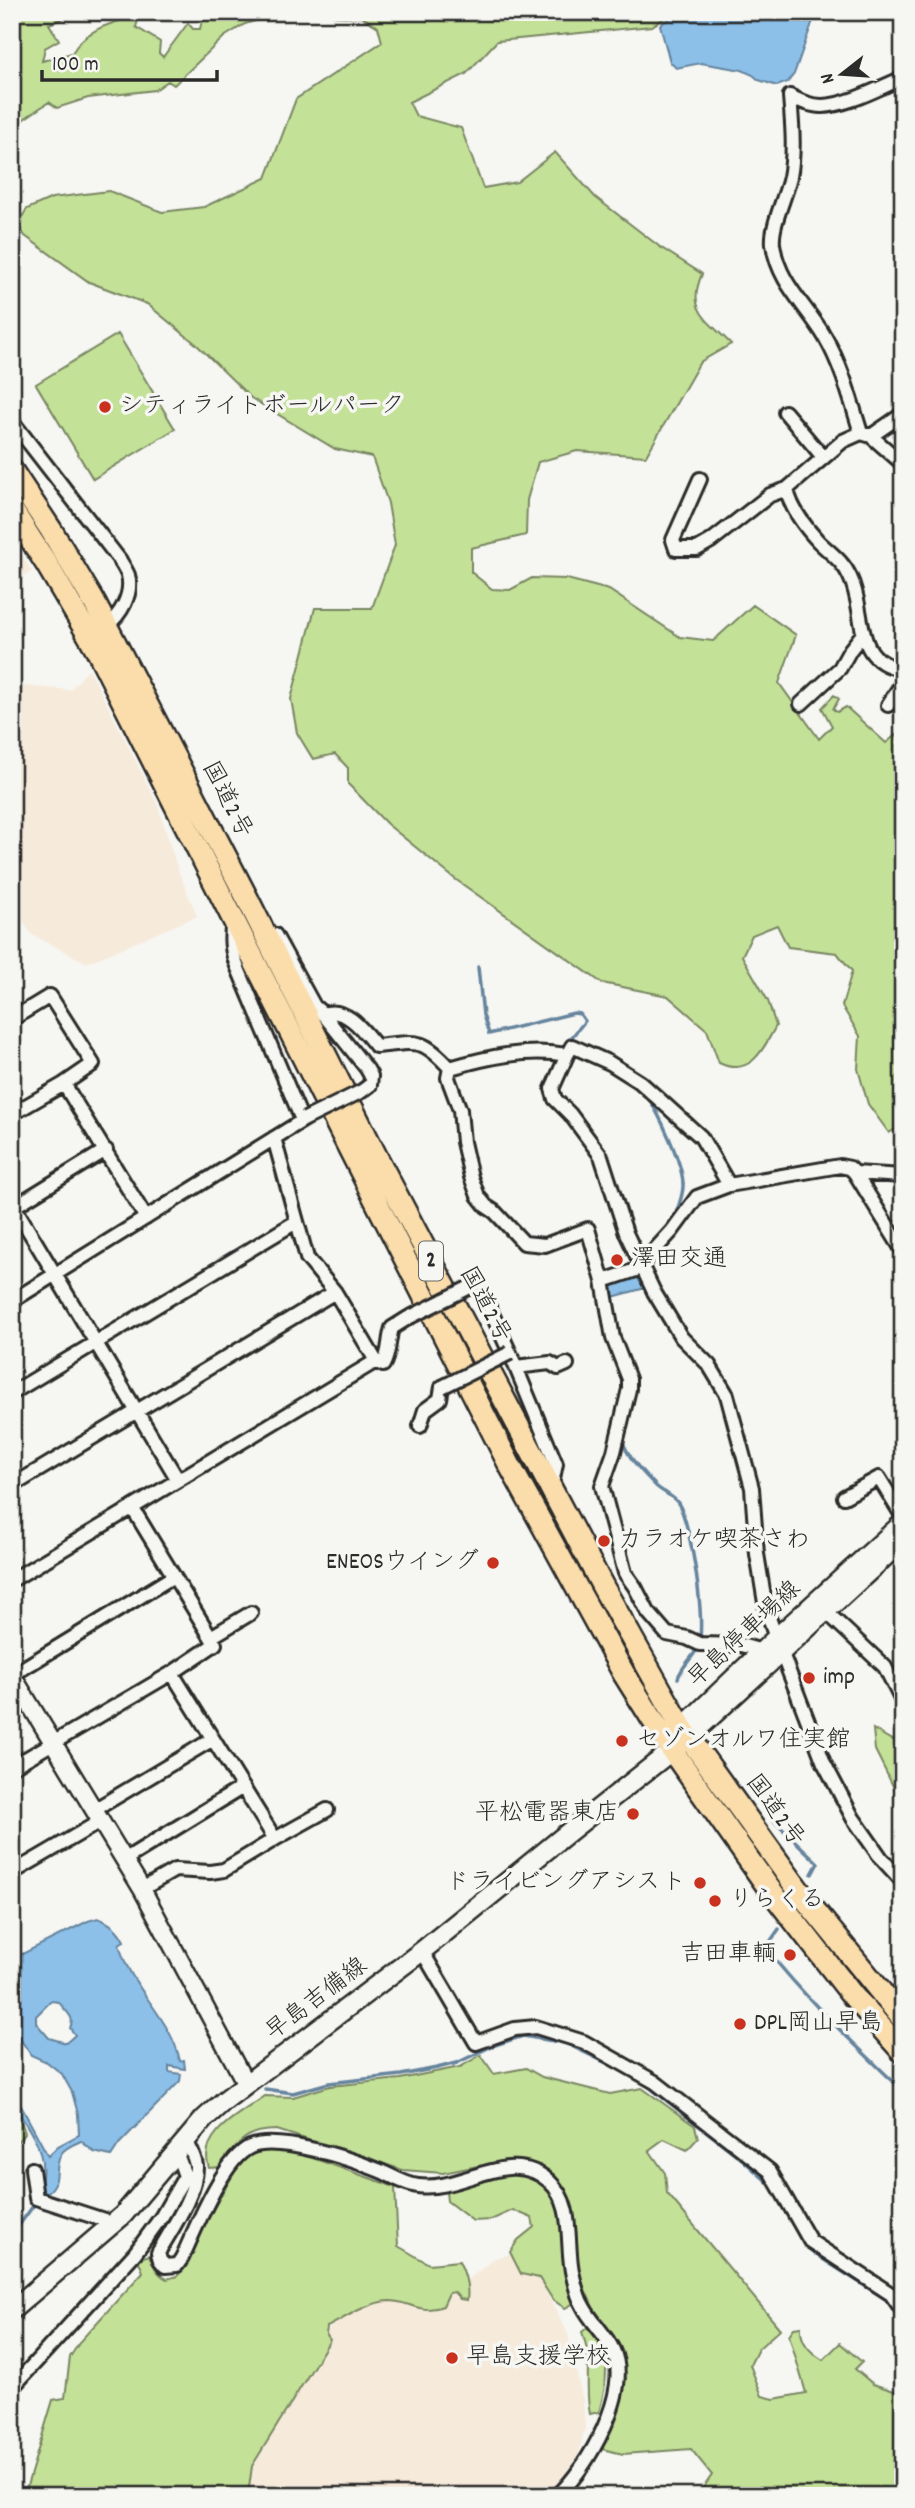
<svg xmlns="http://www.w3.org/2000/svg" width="915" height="2508" viewBox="0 0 915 2508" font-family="Dekko,'Klee One',sans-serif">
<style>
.built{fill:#f6eadb}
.green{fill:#c4e198;stroke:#788662;stroke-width:2}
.water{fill:#8cc0e9;stroke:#65849d;stroke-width:2;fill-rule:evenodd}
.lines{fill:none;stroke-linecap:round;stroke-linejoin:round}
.stream{stroke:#65849d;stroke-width:3.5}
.minor-casing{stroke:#2b2b2b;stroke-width:18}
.tertiary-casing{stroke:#2b2b2b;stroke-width:21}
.secondary-casing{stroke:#2b2b2b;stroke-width:23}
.trunk-casing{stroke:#2b2b2b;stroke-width:26}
.minor{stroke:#f6f6f2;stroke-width:12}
.tertiary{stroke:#f6f6f2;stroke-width:16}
.secondary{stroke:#f6f6f2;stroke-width:18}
.trunk{stroke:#faddab;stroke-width:21}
.minor-bridge-casing{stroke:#2b2b2b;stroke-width:18;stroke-linecap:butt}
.minor-bridge{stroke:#f6f6f2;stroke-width:12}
.poi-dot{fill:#c8321e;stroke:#f6f6f2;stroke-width:2.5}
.labels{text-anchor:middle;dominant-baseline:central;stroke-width:7;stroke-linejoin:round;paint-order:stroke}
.shield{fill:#f6f6f2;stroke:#686867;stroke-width:2}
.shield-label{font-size:23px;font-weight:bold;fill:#2b2b2b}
.poi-label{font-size:24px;fill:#2b2b2b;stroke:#f6f6f2;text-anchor:start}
.street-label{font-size:24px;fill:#2b2b2b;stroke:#f6f6f2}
</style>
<rect width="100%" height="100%" fill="#f6f6f2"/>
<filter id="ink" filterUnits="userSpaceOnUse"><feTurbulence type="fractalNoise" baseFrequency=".0143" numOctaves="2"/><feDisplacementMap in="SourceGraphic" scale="14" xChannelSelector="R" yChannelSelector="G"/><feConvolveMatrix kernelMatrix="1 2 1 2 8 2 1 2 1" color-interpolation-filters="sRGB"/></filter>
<g filter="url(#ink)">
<!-- built -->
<path class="built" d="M12 540 32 572 12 580Z
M89 669 157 803 178 870 197 916 87 963 31 934 12 902V685L70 690Z
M518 2252 533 2265 568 2334 583 2401 585 2426 579 2453 563 2477 545 2496H225L283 2383 345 2310 395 2297 459 2287 495 2258Z"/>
<!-- green -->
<path class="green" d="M12 12H80L49 24 59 40 45 48 42 61 72 53C85 30 108 24 132 17L138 20 136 27 160 42 159 53 163 57 188 23 193 29H200L204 12H285L245 24 224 37 174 85 168 81 155 90 88 98 57 108 49 102 12 127Z
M328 12H674L652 26 497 41 466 74 409 102 416 116 461 128 483 188 517 182 555 152 595 197 660 247 702 274C686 311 707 319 731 344L700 362 646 456 577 451 538 462 527 500 526 535 471 548V572L492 589 510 590 532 578 567 579 609 590 680 637 713 641 753 605 796 635 779 683 819 739 832 726 822 708 834 695 839 699 833 709 837 712 846 707 886 743 903 729V1124L889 1133 868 1104 858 1069 860 1036 842 1006 852 971 837 953 788 947 777 925 752 935 742 956 768 1001 776 1026C763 1049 751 1078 719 1063L707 1030 668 996 602 983 455 879 387 824 348 784V768L335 754 313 759 297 733 291 699 315 608H372L395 545 388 503 372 457 335 449 251 398 196 344 147 304 89 282 25 236 17 225 27 209 52 198 109 191 162 212 204 207 266 178 296 99 382 42 378 27 362 17 335 16Z
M118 334 175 429 93 479 36 384Z
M873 1729 890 1739 903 1743V1812L900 1800 875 1750Z
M481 2055 494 2074 526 2068 542 2077 610 2094 642 2088 695 2126 698 2138 687 2150 664 2139 649 2150 665 2173 667 2193 780 2329 758 2349 750 2365 762 2396 774 2399 806 2393 789 2335 794 2328 801 2327C800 2342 811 2353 823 2360L840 2343 862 2362 855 2369 873 2384 903 2394V2496H700L701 2491 712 2475 691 2449 623 2454 602 2449 617 2413 626 2379 620 2353 609 2329 593 2307 578 2274 568 2198 559 2183 543 2169 508 2160 443 2173 403 2170 277 2130C244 2130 238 2143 220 2167L209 2168C197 2133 242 2113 265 2096L293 2097 330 2086 400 2079 460 2067Z
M15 2117 21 2121 25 2133 12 2148V2118Z
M284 2148 395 2187 398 2246 429 2264 459 2261C465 2273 469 2286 467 2300L460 2299 454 2292 449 2293 443 2306C420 2315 410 2301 389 2301 368 2302 345 2318 327 2327L326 2334 330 2340 252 2466 249 2488 244 2496H24L53 2400 65 2398 70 2357 81 2340 143 2272 138 2259 149 2255C153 2265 157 2274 167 2279L177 2276 186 2267 196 2239 238 2166 256 2150Z
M508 2173C572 2172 561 2232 567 2276 569 2285 572 2294 574 2303L565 2308 553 2300 539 2278 521 2274 510 2252 518 2240 534 2227 532 2218 513 2210 491 2220 473 2221 447 2201 446 2192Z
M589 2326C613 2348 607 2384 599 2412L590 2414C584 2385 593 2361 582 2332Z"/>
<!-- water -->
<path class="water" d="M679 12H816L794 74 788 82 777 86 759 80 753 75 742 70 701 63 676 68 670 62 660 25Z
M638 1274 645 1288 609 1298 607 1290 612 1281Z
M98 1918C110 1923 118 1929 124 1941L119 1944C129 1987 171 2017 180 2061L184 2060 185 2069 169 2066V2072L181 2074 180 2081 119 2144 111 2156 94 2152 81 2141C74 2144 64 2148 61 2154 52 2172 64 2184 42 2196L39 2193C50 2156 34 2137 15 2107L12 2100V2089L48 2156 58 2146 79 2135 78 2114 72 2092 62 2074 47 2062 31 2055 12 2027V1959L88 1921ZM51 2001 59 2002C65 2012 76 2016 70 2028L75 2035 66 2043 49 2038 36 2023V2016Z"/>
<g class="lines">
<!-- stream -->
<path class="stream" d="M478 967 483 1015 489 1034 574 1013 580 1014 585 1021 571 1038 600 1052
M647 1096C659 1113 683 1164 683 1184 684 1196 676 1211 673 1222
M622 1439C626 1456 645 1475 657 1487 663 1492 674 1497 678 1503 691 1523 707 1625 698 1647 693 1658 682 1666 678 1678
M751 1785 775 1822 818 1863 812 1874
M779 1929 770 1942 769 1952C809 2003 857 2046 903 2091
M643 2082 742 2159 773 2187
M265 2089 293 2093 329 2083 401 2075 437 2068 457 2063 492 2046 523 2036 565 2043 615 2067
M780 2200 800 2238 815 2254 890 2302
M12 2235 36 2202"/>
<!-- minor casing -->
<g class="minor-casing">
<path id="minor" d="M902 12 903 16
M785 412 823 457
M12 421 119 559C122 564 126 570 128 575 133 594 121 615 106 626
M861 433C851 401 842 366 825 337 807 306 778 283 773 244 771 225 786 196 790 177 795 150 792 123 790 96 800 101 810 106 822 106 849 105 878 88 903 78
M871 436 903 414
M903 464 871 436 861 433 843 441 787 489C790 507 806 528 818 541 830 553 843 561 850 577 867 611 851 662 903 669
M700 479 673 540 676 549H697L711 541 770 495 787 489
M801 704 840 668 850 650 862 635
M888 705 903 682
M233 921C230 938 231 950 237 966L302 1120
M275 935 314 1006 323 1014 367 1069 371 1076 370 1085
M323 1014C346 1006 363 1030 376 1046 415 1043 420 1035 450 1068
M12 1019 50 996 93 1064 64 1084 146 1218
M567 1055 572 1046 610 1063 640 1082 701 1137 729 1185
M450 1068C488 1057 528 1048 567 1055L552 1089 555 1099 570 1114 601 1156 626 1233 654 1292 681 1337 709 1365 727 1395 752 1488 757 1554 766 1609 776 1638 824 1763 853 1818 881 1858 903 1882
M450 1068 448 1078 460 1110 463 1142 471 1177 478 1196 486 1206 495 1212 524 1243 545 1245 588 1229 603 1281
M12 1114 64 1084
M855 1173 903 1176
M14 1206 178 1480
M12 1208 106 1150
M641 1265 672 1231 697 1197 729 1185 840 1166 850 1168 855 1173 903 1251
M642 1268 603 1281 613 1338 629 1379V1389L614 1452 602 1486 625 1573 635 1587 648 1612 667 1634 687 1638 700 1644 741 1645 762 1651
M478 1283 510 1353 556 1464 551 1488
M12 1301 305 1119
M376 1361 383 1365C390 1353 388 1341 392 1328L408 1318
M516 1367 550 1363 558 1368 567 1364
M12 1393 296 1222
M420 1426 425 1410 440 1399 442 1387
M12 1486 335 1292
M844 1497 879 1478 903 1517
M12 1580 376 1361 335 1292 307 1258 274 1138
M820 1606 885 1667 903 1703
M211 1637 251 1613
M12 1675 174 1576
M12 1767 172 1673 215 1644 133 1509
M94 1810 213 1739
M275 1839 327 1810
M124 1860 243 1787
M12 1873 101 1821
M142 1889 175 1870 210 1872 224 1870 275 1839 172 1673
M422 1951 476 2043 515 2029 536 2027 584 2042 655 2082 770 2171 810 2241 891 2294 903 2311
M186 2139C189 2147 195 2157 196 2166 197 2193 171 2230 158 2253L160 2260 165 2266 177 2265 182 2258C195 2230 223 2159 250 2147 277 2135 351 2159 378 2170 391 2175 403 2184 418 2186 462 2192 510 2146 549 2181 576 2206 565 2244 573 2276 575 2285 578 2298 583 2306 591 2322 605 2333 613 2350 632 2391 588 2468 557 2496
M32 2169 36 2198 104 2220 111 2225
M12 2388 135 2253 162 2216 185 2176 176 2151"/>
</g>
<!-- tertiary casing -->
<g class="tertiary-casing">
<path id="tertiary" d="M12 1675 142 1889 246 2084"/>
</g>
<!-- secondary casing -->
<g class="secondary-casing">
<path id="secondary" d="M682 1728 776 1638 903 1523
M12 2310 123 2215 204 2119 225 2100 422 1951 570 1831 689 1737 903 1540"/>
</g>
<!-- trunk casing -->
<g class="trunk-casing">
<path id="trunk" d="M12 471 51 530 94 602 246 896 376 1156 603 1587 682 1728 802 1895 903 2019
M12 510 46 563 96 648 509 1464 624 1674 671 1749 768 1887 853 1996 903 2052"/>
</g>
<!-- minor -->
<use href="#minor" class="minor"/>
<!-- tertiary -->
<use href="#tertiary" class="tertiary"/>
<!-- secondary -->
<use href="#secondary" class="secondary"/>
<!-- trunk -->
<use href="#trunk" class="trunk"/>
<!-- minor-bridge casing -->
<g class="minor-bridge-casing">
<path id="minor-bridge" d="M305 1119 362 1091 370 1085
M408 1318 478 1283
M442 1387 510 1353"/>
</g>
<!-- minor-bridge -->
<use href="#minor-bridge" class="minor-bridge"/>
</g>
</g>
<!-- markers -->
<g class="poi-dot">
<circle cx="105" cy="407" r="7"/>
<circle cx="617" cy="1260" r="7"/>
<circle cx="604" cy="1541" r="7"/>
<circle cx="493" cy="1563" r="7"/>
<circle cx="809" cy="1678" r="7"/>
<circle cx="622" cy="1741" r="7"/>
<circle cx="633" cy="1814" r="7"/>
<circle cx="700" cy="1883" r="7"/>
<circle cx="715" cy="1901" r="7"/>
<circle cx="790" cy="1955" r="7"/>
<circle cx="740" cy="2024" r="7"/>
<circle cx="452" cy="2358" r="7"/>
</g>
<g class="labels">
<!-- shield labels -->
<rect class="shield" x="419" y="1241.5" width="24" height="39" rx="5"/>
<g class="shield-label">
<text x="431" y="1261">2</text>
</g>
<!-- poi labels -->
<g class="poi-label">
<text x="119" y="407">シティライトボールパーク</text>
<text x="631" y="1260">澤田交通</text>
<text x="618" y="1541">カラオケ喫茶さわ</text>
<text x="479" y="1563" text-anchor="end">ENEOSウイング</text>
<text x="823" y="1678">imp</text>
<text x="636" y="1741">セゾンオルワ住実館</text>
<text x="619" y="1814" text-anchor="end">平松電器東店</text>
<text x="686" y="1883" text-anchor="end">ドライビングアシスト</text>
<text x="729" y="1901">りらくる</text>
<text x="776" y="1955" text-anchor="end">吉田車輌</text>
<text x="754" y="2024">DPL岡山早島</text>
<text x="466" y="2358">早島支援学校</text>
</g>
<!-- street labels -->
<g class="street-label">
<text transform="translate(226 800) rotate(63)">国道2号</text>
<text transform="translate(484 1305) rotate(62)">国道2号</text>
<text transform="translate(745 1635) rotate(-43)">早島停車場線</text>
<text transform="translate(774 1811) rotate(54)">国道2号</text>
<text transform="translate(317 2000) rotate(-37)">早島吉備線</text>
</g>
</g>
<!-- margin -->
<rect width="915" height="2508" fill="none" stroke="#f6f6f2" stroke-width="42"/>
<rect x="21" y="21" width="873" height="2466" fill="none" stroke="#2b2b2b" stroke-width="2.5" filter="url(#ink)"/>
<!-- north arrow -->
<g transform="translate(842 74) rotate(253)" stroke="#f6f6f2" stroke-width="5" paint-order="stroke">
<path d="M0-5L12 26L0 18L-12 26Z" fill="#2b2b2b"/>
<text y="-10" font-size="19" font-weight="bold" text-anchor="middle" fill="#2b2b2b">N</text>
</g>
<!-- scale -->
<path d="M42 70v10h175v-10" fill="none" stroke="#2b2b2b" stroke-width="3.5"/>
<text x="52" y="70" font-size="21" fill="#2b2b2b" stroke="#f6f6f2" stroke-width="5" paint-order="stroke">100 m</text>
</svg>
